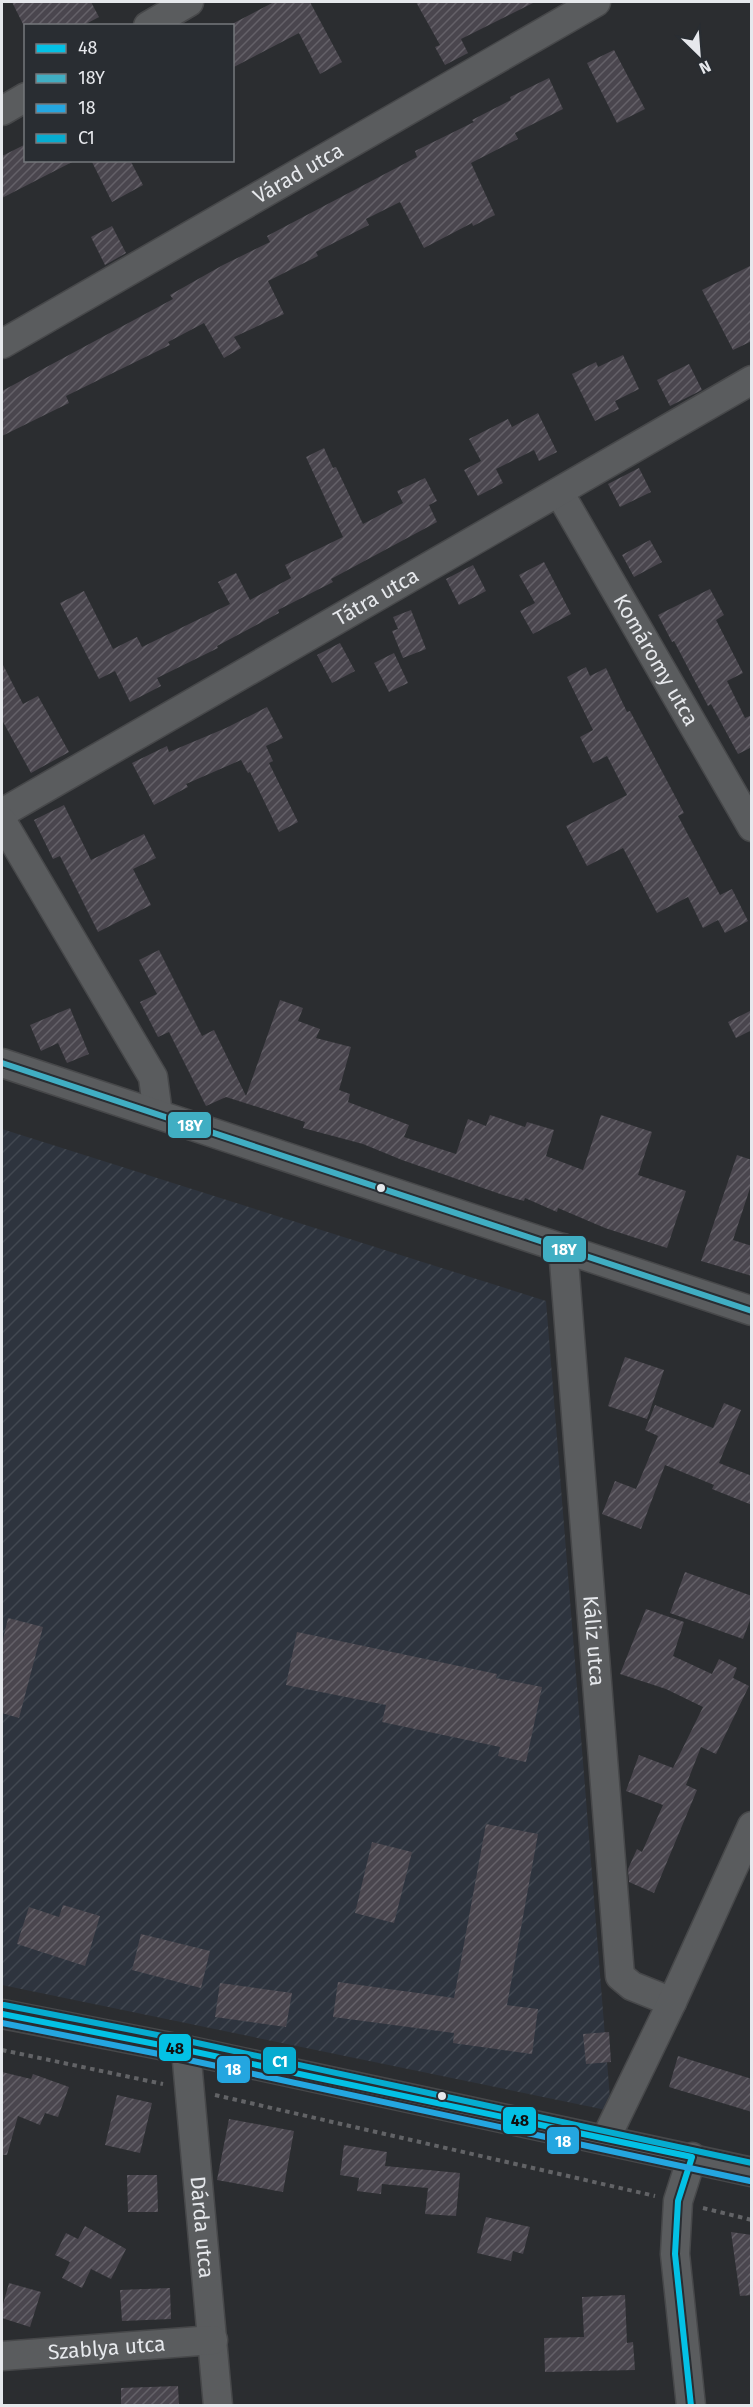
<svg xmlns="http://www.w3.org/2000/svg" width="753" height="2407" viewBox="0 0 753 2407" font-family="'Fira Sans',sans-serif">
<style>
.industrial{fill:url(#industrial-furrows)}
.building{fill:url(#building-hatch)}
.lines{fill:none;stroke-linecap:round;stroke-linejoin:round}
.minor-casing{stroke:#47484a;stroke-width:31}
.path{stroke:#626366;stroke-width:4;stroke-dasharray:4.5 4.5;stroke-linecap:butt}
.minor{stroke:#5a5c5e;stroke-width:28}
.bus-1-casing{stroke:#292d32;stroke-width:10}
.bus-2-casing{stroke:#292d32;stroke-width:10}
.bus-3-casing{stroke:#292d32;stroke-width:10}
.bus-4-casing{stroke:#292d32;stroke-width:10}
.bus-1{stroke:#03c1e5;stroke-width:6}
.bus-2{stroke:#40aec3;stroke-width:6}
.bus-3{stroke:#24a6e0;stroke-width:6}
.bus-4{stroke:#06acd0;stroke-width:6}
.bus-dot{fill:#e6e8ec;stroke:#292d32;stroke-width:2}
.labels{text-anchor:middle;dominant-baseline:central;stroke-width:5;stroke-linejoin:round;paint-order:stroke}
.street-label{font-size:21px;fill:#e6e8ec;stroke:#292d32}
.line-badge{stroke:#292d32;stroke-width:2}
.badge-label{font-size:16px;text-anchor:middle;font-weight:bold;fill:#fff}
.pale-badge-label{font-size:16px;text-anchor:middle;font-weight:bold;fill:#111}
</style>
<defs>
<pattern id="industrial-furrows" width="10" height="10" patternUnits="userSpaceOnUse" patternTransform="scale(1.5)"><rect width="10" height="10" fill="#2e343e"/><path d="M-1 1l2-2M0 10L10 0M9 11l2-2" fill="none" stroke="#424851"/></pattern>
<pattern id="building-hatch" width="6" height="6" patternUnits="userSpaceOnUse" patternTransform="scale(1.5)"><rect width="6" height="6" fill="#4a464e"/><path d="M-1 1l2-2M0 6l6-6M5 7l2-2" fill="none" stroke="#646168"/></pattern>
</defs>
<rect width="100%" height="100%" fill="#2b2d30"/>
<!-- industrial -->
<path class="industrial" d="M2 1129 546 1301 611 2111 2 1985Z"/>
<!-- building -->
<path class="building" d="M12 2H91L99 17 82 26H24Z
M274 2H310L342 62 320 74 299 33 232 68V24Z
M416 2H535L461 39 468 53 445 65 435 47 440 45Z
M614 50 645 109 617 123 587 63Z
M549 78 563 109 515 133 518 139 471 163 495 215 473 226 472 223 424 248 400 202 366 219 369 225 316 252 318 256 268 281 284 314 234 337 241 348 224 358 204 323 168 342 170 345 66 396 69 403 2 436V391L173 299 170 295 223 265 270 242 267 236 417 157 415 151 474 122 472 120 511 100 510 97Z
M26 144V160H76L2 198V156Z
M91 160H130L143 185 112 202Z
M112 226 126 253 105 265 91 237Z
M752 265V341L733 350 702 290Z
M623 355 639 389 615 401 619 409 595 421 572 374 596 362 598 367Z
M689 364 702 390 670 406 657 380Z
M538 413 557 452 539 461 534 450 496 469 503 483 478 496 464 470 481 461 469 439 508 419 512 427Z
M324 448 333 468 336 467 363 524 403 503 397 491 425 478 437 501 429 505 437 522 331 579 333 582 278 610 279 613 217 646 218 648 157 678 161 686 130 702 115 671 99 679 60 603 84 591 113 649 137 637 142 647 230 604 218 582 236 573 250 600 291 578 285 565 343 537 306 457Z
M639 468 651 492 620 507 608 484Z
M650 540 662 562 634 577 622 555Z
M544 562 571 614 533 634 520 611 535 603 519 575Z
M473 565 486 591 459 605 446 579Z
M710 589 724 615 716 620 743 673 727 681 745 718 752 715V747L738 754 711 704 708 706 674 641 672 642 658 615Z
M411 610 426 649 403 658 392 631 398 629 393 617Z
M340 643 355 671 332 683 317 655Z
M394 653 408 683 389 692 374 663Z
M2 663 23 704 38 696 69 752 31 773 2 720Z
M586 667 590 676 606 668 627 712 630 711 684 813 678 816 720 895 732 889 748 921 725 933 718 920 703 928 688 897 657 913 623 848 587 866 566 826 627 795 607 756 593 763 580 737 593 730 567 677Z
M267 707 283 738 266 746 273 761 269 763 298 822 279 832 250 772 248 773 241 760 186 784 188 787 154 805 132 763 167 746 169 752 226 728Z
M64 805 91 860 144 834 156 858 133 869 151 905 98 932 60 856 53 859 34 820Z
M159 950 202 1036 214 1030 246 1096 280 1000 303 1008 298 1021 320 1029 316 1038 351 1047 339 1090 350 1094 348 1102 409 1125 404 1137 456 1154 468 1119 486 1126 490 1115 525 1127 527 1122 554 1130 546 1156 583 1170 601 1115 652 1132 638 1175 686 1191 667 1248 605 1228 558 1208 557 1212 525 1198 524 1201 503 1195 402 1160 363 1144 303 1128 305 1122 226 1097 206 1106 169 1032 158 1037 140 1002 157 994 139 960Z
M70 1008 89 1054 67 1063 58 1043 41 1051 30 1025Z
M752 1010V1030L736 1038 728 1022Z
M737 1155 752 1160V1182L733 1240 752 1246V1276L701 1261Z
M625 1357 664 1370 647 1419 608 1406Z
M724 1403 741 1410 719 1463 752 1476V1505L712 1489 714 1485 665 1465 641 1529 602 1514 615 1481 636 1489 658 1436 645 1430 655 1405 713 1428Z
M685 1572 752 1596V1615L743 1639 670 1613Z
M646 1609 684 1622 673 1656 712 1674 719 1659 737 1668 733 1678 749 1686 716 1754 701 1747 686 1785 697 1790 654 1893 629 1882 628 1869 637 1849 642 1852 663 1805 626 1791 639 1755 673 1768 703 1707 666 1689 620 1674Z
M8 1618 43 1627 19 1718 2 1713V1644Z
M297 1632 497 1674 496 1678 542 1687 526 1762 498 1756 500 1747 382 1722 386 1705 286 1685Z
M486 1824 538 1834 507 2005 538 2009 532 2054 453 2043 454 2033 333 2017 338 1982 454 1998Z
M372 1842 412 1852 394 1923 355 1913Z
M63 1905 100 1916 85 1966 17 1944 29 1907 59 1917Z
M141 1934 210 1951 201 1988 132 1970Z
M220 1983 292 1993 286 2027 215 2017Z
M609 2032 611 2062 586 2064 583 2034Z
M678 2056 752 2079V2112L669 2087Z
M2 2072 31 2079 33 2074 69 2087 58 2117 45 2113 40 2125 18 2116 7 2155H2Z
M117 2095 152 2103 140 2153 105 2145Z
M229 2119 294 2131 283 2192 217 2180Z
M344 2145 387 2152 385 2166 460 2173 456 2216 425 2214 428 2188 382 2184 381 2194 357 2191 359 2178 340 2175Z
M127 2175H157L158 2212H128Z
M486 2217 530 2227 523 2254 513 2251 511 2261 477 2253Z
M85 2226 126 2249 111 2279 91 2269 82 2288 62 2278 70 2262 55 2255 66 2233 78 2239Z
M731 2232 752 2235V2295L740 2296Z
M9 2283 41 2292 30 2327 2 2318V2308Z
M170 2288 171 2319 122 2321 120 2290Z
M625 2295 627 2343 633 2342 635 2370 545 2372 544 2338 584 2337 582 2297Z
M178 2386 179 2406H121V2388Z"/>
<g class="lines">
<!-- minor casing -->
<g class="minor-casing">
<g id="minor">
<path d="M148 26 189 2"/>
<path d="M2 111 26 97"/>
<path id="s1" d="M2 344 596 2"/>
<path id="s2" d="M559 492 752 827"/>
<path id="s3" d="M2 813 752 380"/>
<path d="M2 821 153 1077 158 1114"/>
<path d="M2 1063 752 1311"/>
<path id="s4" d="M563 1248 620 1976 632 1986 672 2002"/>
<path d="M2 2014 186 2050 752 2172"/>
<path id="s5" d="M186 2050 218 2406"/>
<path d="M605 2140 672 2002 752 1826"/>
<path id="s6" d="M2 2356 213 2340"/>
<path d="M691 2406 675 2254 678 2201 692 2157"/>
</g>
</g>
<!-- path -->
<path class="path" d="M2 2050 163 2084
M215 2095 655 2196
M703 2208 752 2220"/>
<!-- minor -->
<use href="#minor" class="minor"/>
<!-- bus-1 casing -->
<g class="bus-1-casing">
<path id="bus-1" d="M2 2014 186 2050 692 2157
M691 2406 675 2254 678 2201 692 2157"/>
</g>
<!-- bus-2 casing -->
<g class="bus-2-casing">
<path id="bus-2" d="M2 1063 752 1311"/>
</g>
<!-- bus-3 casing -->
<g class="bus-3-casing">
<path id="bus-3" d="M2 2023 184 2059 750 2181"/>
</g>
<!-- bus-4 casing -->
<g class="bus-4-casing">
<path id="bus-4" d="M4 2005 188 2041 752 2163"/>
</g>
<!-- bus-1 -->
<use href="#bus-1" class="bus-1"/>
<!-- bus-2 -->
<use href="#bus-2" class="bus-2"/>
<!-- bus-3 -->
<use href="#bus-3" class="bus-3"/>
<!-- bus-4 -->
<use href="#bus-4" class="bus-4"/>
</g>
<!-- markers -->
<g class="bus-dot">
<circle cx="381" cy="1188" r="5"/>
<circle cx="442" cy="2096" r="5"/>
</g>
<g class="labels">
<!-- street labels -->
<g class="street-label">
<text stroke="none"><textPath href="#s1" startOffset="342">Várad utca</textPath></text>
<text stroke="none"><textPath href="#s3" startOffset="432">Tátra utca</textPath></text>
<text stroke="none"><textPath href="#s2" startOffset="194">Komáromy utca</textPath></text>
<text stroke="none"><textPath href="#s4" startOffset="394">Káliz utca</textPath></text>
<text stroke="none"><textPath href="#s5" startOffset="178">Dárda utca</textPath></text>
<text stroke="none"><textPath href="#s6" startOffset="105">Szablya utca</textPath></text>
</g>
</g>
<g class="line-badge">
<rect x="167" y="1111" width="45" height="28" rx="6" fill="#40aec3"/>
<rect x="542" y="1235" width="45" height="28" rx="6" fill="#40aec3"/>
<rect x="158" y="2033" width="34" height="29" rx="6" fill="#03c1e5"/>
<rect x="262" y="2046" width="35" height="29" rx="6" fill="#06acd0"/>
<rect x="216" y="2055" width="35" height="29" rx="6" fill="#24a6e0"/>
<rect x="502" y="2106" width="35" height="29" rx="6" fill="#03c1e5"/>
<rect x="546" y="2126" width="34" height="29" rx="6" fill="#24a6e0"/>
</g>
<g class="badge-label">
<text x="190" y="1131">18Y</text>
<text x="564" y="1255">18Y</text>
<text x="280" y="2067">C1</text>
<text x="233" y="2075">18</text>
<text x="563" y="2147">18</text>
</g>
<g class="pale-badge-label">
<text x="175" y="2054">48</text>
<text x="520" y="2126">48</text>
</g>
<!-- border -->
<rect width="753" height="2407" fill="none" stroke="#e6e8ec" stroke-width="6"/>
<!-- legend -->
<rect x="24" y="24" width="210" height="138" fill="#292d32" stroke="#75787c" stroke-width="1.5"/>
<rect x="36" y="44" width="30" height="9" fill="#03c1e5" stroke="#75787c" stroke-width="1.5"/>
<text x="78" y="54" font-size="18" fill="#e6e8ec">48</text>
<rect x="36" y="74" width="30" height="9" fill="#40aec3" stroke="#75787c" stroke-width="1.5"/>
<text x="78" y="84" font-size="18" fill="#e6e8ec">18Y</text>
<rect x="36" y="104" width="30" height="9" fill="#24a6e0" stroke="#75787c" stroke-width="1.5"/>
<text x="78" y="114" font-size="18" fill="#e6e8ec">18</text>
<rect x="36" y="134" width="30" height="9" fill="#06acd0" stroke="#75787c" stroke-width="1.5"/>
<text x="78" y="144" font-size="18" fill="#e6e8ec">C1</text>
<!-- north arrow -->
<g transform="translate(699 54) rotate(155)" stroke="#292d32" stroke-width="4.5" paint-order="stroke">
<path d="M0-4.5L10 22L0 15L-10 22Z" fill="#e6e8ec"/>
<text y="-9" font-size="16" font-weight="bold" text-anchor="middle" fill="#e6e8ec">N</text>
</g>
</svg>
